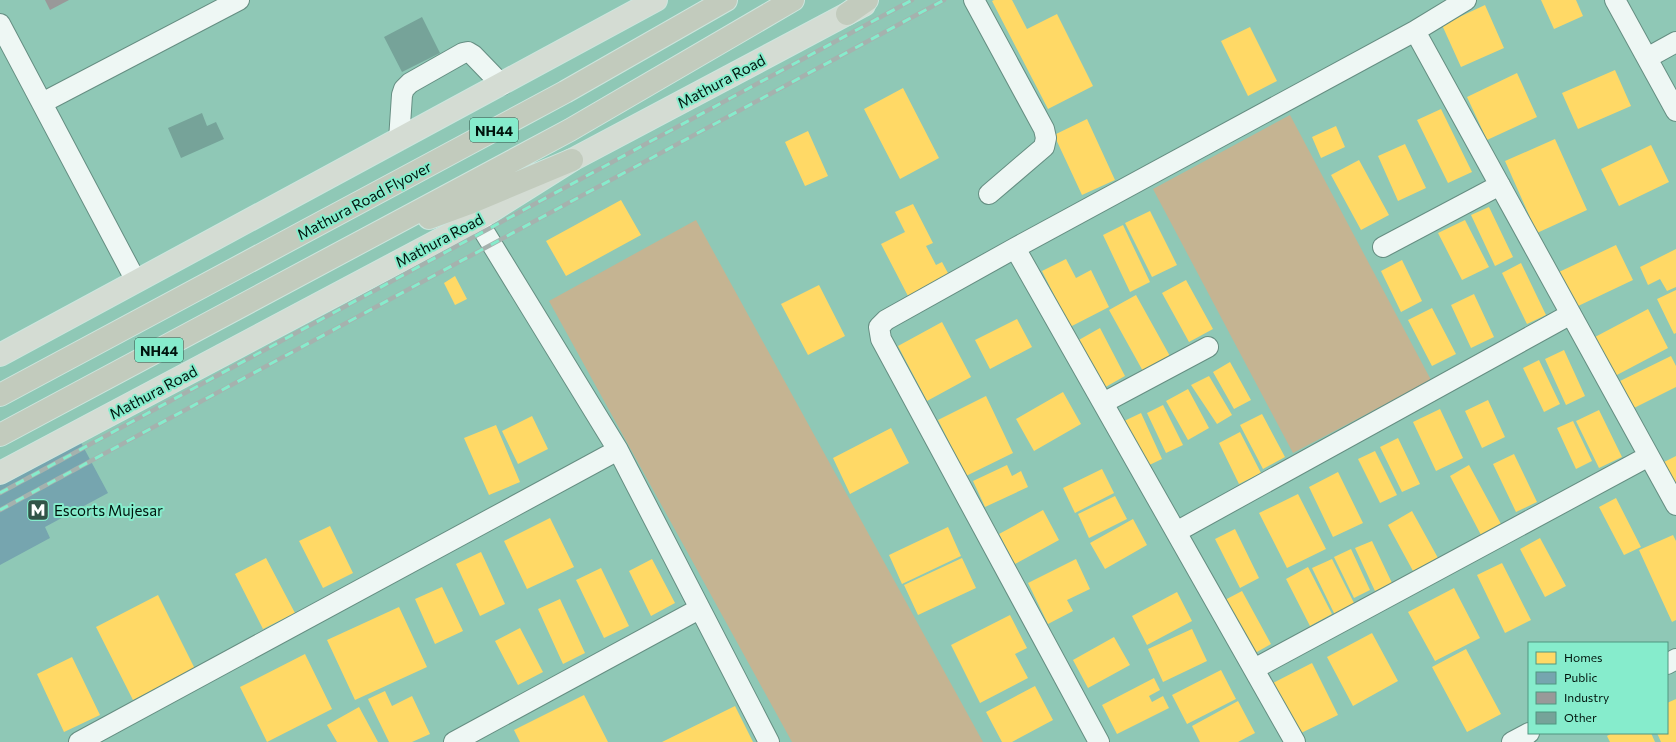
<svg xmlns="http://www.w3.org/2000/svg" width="1676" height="742" viewBox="0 0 1676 742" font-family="Commissioner,sans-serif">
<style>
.green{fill:#c5b492}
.homes{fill:#ffd966}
.public{fill:#76a5af}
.industry{fill:#999}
.building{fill:#76a399}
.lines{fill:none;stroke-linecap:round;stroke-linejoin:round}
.minor-casing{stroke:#658e82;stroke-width:22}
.major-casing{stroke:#cde6de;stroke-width:24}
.highway-casing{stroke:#cde6de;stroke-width:24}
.minor{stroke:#eef7f4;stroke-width:20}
.major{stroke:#d4dcd3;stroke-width:22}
.highway{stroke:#c2cbbd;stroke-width:22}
.rail-casing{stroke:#a5b2ae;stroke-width:4.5}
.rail{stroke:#86eccc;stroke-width:3;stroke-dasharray:9;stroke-linecap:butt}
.labels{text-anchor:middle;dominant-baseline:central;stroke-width:4;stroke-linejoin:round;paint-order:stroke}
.shield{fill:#86eccc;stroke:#285546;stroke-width:1}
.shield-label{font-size:14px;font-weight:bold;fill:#00140d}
.street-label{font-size:15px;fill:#00140d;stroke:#86eccc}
.poi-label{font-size:15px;fill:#00140d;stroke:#86eccc;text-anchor:start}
</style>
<rect width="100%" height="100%" fill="#8fc8b6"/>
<!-- green -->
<path class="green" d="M1290 115 1431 380 1293 453 1153 189Z
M696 220 983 742H792L549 301Z"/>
<!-- homes -->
<path class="homes" d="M994 0H1012L1027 29 1057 14 1093 86 1048 109 992 1Z
M1541 0H1576L1583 16 1554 29Z
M1485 5 1504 48 1461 67 1442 25Z
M1250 27 1277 81 1248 96 1221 41Z
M1615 70 1631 106 1578 129 1562 93Z
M1517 73 1537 117 1487 140 1467 97Z
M903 88 939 158 900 179 864 109Z
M1441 109 1472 172 1448 183 1417 120Z
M1087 119 1115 180 1082 195 1054 135Z
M1336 126 1345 147 1321 158 1312 137Z
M808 131 828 176 805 186 785 142Z
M1555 139 1587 210 1537 233 1505 161Z
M1405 144 1426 188 1398 201 1378 156Z
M1651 145 1669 182 1619 206 1601 169Z
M1359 160 1389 215 1361 230 1331 175Z
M621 200 641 235 566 276 546 241Z
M913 204 933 243 926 246 936 265 942 262 949 275 908 296 881 244 905 232 895 212Z
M1489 207 1513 257 1495 266 1471 215Z
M1150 211 1177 265 1152 277 1125 223Z
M1465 220 1489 267 1462 280 1438 233Z
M1123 225 1150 282 1130 292 1103 235Z
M1616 245 1633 280 1576 307 1559 272Z
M1676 249V287L1667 291 1660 279 1648 285 1640 267Z
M1066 259 1076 278 1091 270 1109 307 1070 327 1042 271Z
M1402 260 1422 301 1401 312 1381 271Z
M1521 263 1546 315 1527 324 1502 273Z
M455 276 467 299 455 305 444 283Z
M1186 280 1213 329 1189 342 1162 293Z
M819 285 845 336 808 355 781 304Z
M1676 290V333L1674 334 1657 299Z
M1474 294 1494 337 1471 348 1451 305Z
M1136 295 1171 358 1144 373 1109 310Z
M1432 308 1456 354 1432 366 1408 320Z
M1648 309 1668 348 1615 376 1595 337Z
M1017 319 1032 347 990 369 975 340Z
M942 322 971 377 927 401 898 346Z
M1100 328 1125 376 1102 389 1077 341Z
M1564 350 1585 396 1566 405 1545 359Z
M1671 356 1676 366V387L1634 408 1620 381Z
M1539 360 1560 404 1544 412 1523 368Z
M1230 362 1251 400 1234 409 1213 372Z
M1209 376 1232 415 1217 424 1191 385Z
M1188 389 1209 428 1188 440 1166 401Z
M1063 392 1081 424 1034 451 1016 419Z
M986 396 1013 453 966 476 938 420Z
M1488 400 1505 437 1482 448 1465 411Z
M1163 405 1183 445 1166 453 1147 413Z
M1440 409 1463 458 1436 471 1413 422Z
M1599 410 1622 457 1599 468 1576 421Z
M1141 413 1162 459 1143 468 1122 422Z
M1262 414 1285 457 1263 469 1240 425Z
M532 416 548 449 518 464 502 431Z
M1573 421 1592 461 1576 469 1557 428Z
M496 425 520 482 489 495 464 438Z
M891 428 909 463 850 494 833 458Z
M1240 432 1261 473 1239 484 1219 443Z
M1398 438 1420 484 1402 492 1380 447Z
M1375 451 1397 495 1380 503 1358 459Z
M1514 454 1537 502 1516 512 1493 464Z
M1676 456V492L1662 463Z
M1007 465 1012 476 1021 471 1028 487 985 507 973 481Z
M1469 465 1501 524 1481 535 1450 476Z
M1102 469 1114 493 1075 513 1063 488Z
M1338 472 1363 523 1333 537 1309 487Z
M1298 494 1326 549 1287 568 1259 513Z
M1115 496 1127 519 1089 538 1078 514Z
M1616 498 1641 547 1624 555 1599 507Z
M1043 510 1059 540 1015 564 999 534Z
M1412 511 1438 558 1413 571 1388 525Z
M550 518 574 567 527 589 504 541Z
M1133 519 1147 545 1105 569 1090 543Z
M330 526 353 573 323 588 299 541Z
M948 527 961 556 902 584 889 555Z
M1235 529 1259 578 1240 588 1215 539Z
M1673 535 1676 541V620L1672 622 1639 550Z
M1540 538 1566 586 1545 597 1520 549Z
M1372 541 1392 583 1375 591 1355 548Z
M1351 549 1370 590 1354 598 1334 557Z
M481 552 505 604 480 616 456 564Z
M266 558 295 613 263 629 235 574Z
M962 558 976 588 918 615 904 585Z
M652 559 675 603 651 616 629 571Z
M1076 559 1090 589 1067 600 1073 611 1048 624 1028 583Z
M1332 559 1355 605 1335 615 1312 568Z
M1502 563 1531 620 1505 633 1477 575Z
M1308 567 1332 614 1310 626 1286 579Z
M601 568 629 626 604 638 576 580Z
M442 587 463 631 435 644 415 599Z
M1454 588 1480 638 1435 661 1408 612Z
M1242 591 1271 644 1250 656 1221 602Z
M1177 592 1192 621 1147 645 1132 616Z
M158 595 195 669 133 700 96 627Z
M560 599 585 653 563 664 538 609Z
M399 607 427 667 355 700 327 640Z
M1010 615 1027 648 1015 654 1028 678 980 703 951 645Z
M520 628 543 672 518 685 495 641Z
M1192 629 1207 661 1163 682 1148 649Z
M1372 633 1398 681 1353 706 1327 657Z
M1114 637 1130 665 1088 688 1073 660Z
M1466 649 1501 714 1467 732 1432 667Z
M305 654 332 709 267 742 240 687Z
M72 657 100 715 64 732 37 674Z
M1312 663 1338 715 1297 735 1271 684Z
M1221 670 1236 699 1187 724 1172 695Z
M1154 678 1160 690 1149 696 1152 702 1163 696 1169 708 1117 734 1102 705Z
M1035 686 1053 720 1012 742H1002L986 712Z
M385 691 392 706 412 696 430 734 412 742H389L368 699Z
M584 695 608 742H520L514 730Z
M1676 699V742H1661L1657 733H1667V703Z
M1238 701 1255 733 1238 742H1200L1192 726Z
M735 706 753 742H662Z
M359 707 378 742H337L327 725Z
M1612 733H1651L1655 742H1610L1607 736Z"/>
<!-- public -->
<path class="public" d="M71 424 108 493 45 527 50 538 0 565V462Z"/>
<!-- industry -->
<path class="industry" d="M45 0H69L50 10Z"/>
<!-- building -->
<path class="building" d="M422 17 440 53 402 72 384 37Z
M202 113 207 126 216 122 224 139 181 158 168 128Z"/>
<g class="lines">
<!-- minor casing -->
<g class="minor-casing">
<path id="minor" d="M974 0 1044 129 1046 138 1044 147 989 194
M1615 0 1676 111
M0 24 136 281
M1415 31 1676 505
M1647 58 1676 42
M42 103 239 0
M399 140 402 95 404 89 410 83 463 53 468 52 473 55 502 85
M477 220 618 450 769 742
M1383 247 1500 185
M1015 248 1295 742
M1103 403 1208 347
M1176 532 1571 314
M1667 664 1676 659
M1254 669 1649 456
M79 742 618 450
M454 742 699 609
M1099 742 881 339 879 327 886 320 1015 248 1415 31 1466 0
M1512 742 1529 733"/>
</g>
<!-- major casing -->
<g class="major-casing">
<path id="major" d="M0 355 656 0
M0 473 477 220 572 160 864 5"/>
</g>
<!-- highway casing -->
<g class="highway-casing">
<path id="highway" d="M847 14 867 0
M429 218 467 204 572 160
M0 395 565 92 726 0
M0 435 570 130 793 0"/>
</g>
<!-- minor -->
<use href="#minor" class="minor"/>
<!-- major -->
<use href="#major" class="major"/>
<!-- highway -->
<use href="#highway" class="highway"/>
<!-- rail casing -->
<g class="rail-casing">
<path id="rail" d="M0 493 912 0
M0 510 944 0"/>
</g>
<!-- rail -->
<use href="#rail" class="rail"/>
</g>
<!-- icons -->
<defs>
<g id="metro-square" transform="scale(1.15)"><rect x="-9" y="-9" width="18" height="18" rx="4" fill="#325348" stroke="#86eccc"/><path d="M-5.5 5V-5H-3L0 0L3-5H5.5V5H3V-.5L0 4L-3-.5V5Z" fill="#fff"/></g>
</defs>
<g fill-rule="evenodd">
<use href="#metro-square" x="38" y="510"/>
</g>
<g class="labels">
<!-- shield labels -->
<g class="shield">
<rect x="470" y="118" width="48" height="24" rx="3"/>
<rect x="135" y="338" width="48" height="24" rx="3"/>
</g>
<g class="shield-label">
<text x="494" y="130">NH44</text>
<text x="159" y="350">NH44</text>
</g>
<!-- street labels -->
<g class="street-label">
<text transform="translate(721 81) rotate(-28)">Mathura Road</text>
<text transform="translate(364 200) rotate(-28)">Mathura Road Flyover</text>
<text transform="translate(439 240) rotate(-28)">Mathura Road</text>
<text transform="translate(153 392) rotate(-28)">Mathura Road</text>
</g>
<!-- poi labels -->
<g class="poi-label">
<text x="54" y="510">Escorts Mujesar</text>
</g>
</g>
<!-- legend -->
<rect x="1528" y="642" width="140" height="92" fill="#86eccc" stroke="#509680"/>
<rect x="1536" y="652" width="20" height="12" fill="#ffd966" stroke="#509680"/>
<text x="1564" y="662" font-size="12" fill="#00140d">Homes</text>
<rect x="1536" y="672" width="20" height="12" fill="#76a5af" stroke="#509680"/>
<text x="1564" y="682" font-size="12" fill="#00140d">Public</text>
<rect x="1536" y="692" width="20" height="12" fill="#999999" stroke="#509680"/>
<text x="1564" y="702" font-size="12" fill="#00140d">Industry</text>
<rect x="1536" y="712" width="20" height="12" fill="#76a399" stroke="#509680"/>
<text x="1564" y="722" font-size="12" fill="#00140d">Other</text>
</svg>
